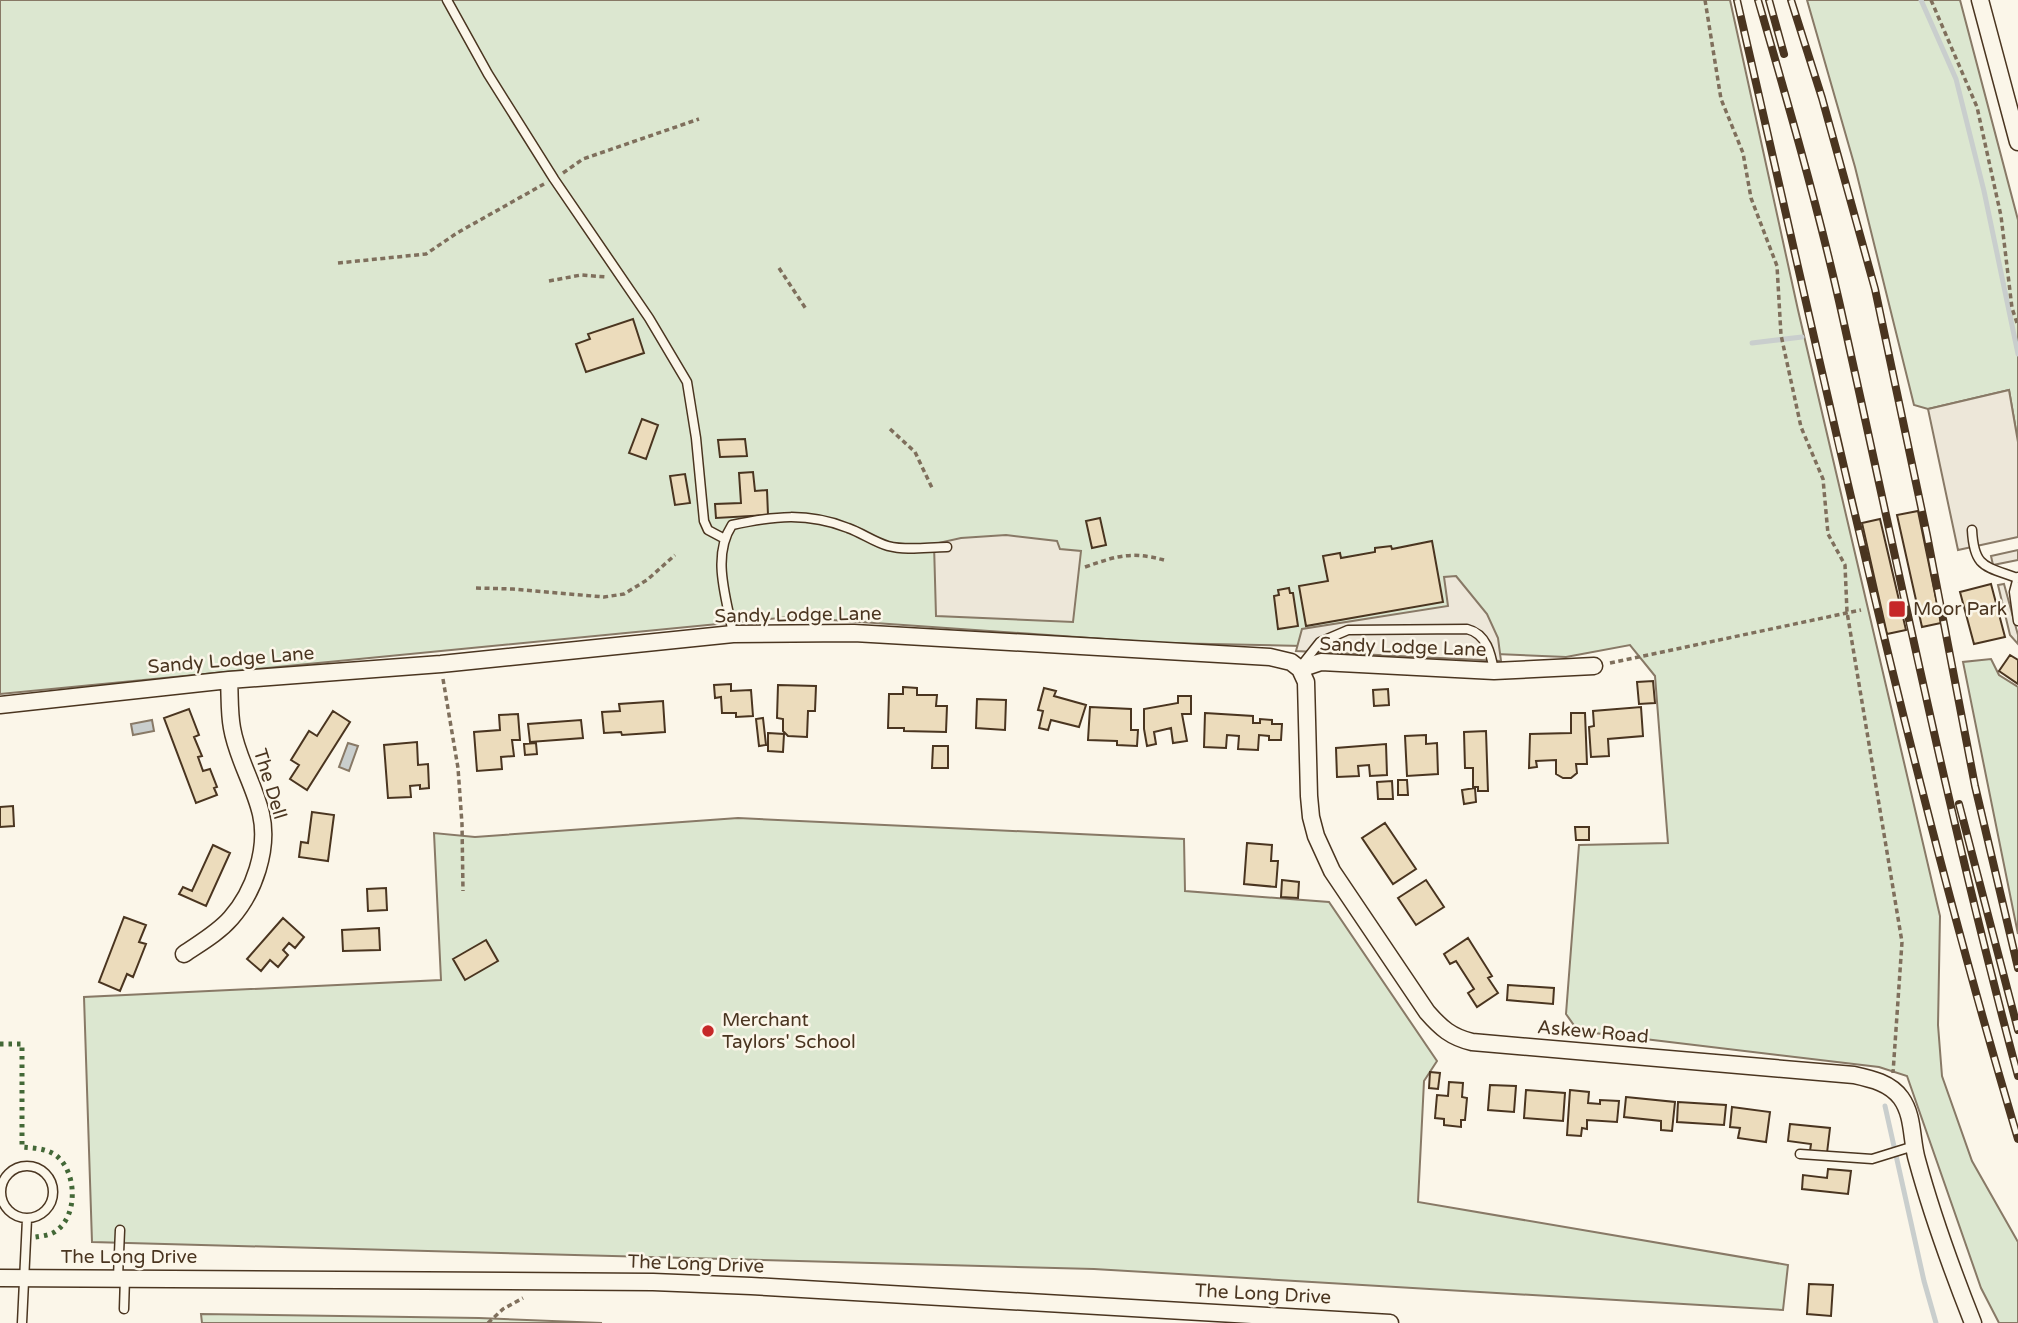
<svg xmlns="http://www.w3.org/2000/svg" width="2018" height="1323" viewBox="0 0 2018 1323" font-family="'Varela Round',sans-serif">
<style>
.green{fill:#dce7d0;stroke:#887966;stroke-width:2}
.parking{fill:#ede7d9;stroke:#887966;stroke-width:2}
.water{fill:#c9cecd;stroke:#887966;stroke-width:2}
.lines{fill:none;stroke-linecap:round;stroke-linejoin:round}
.stream{stroke:#c9cecd;stroke-width:5}
.building{fill:#ecdcbc;stroke:#4a3520;stroke-width:2}
.service-casing{stroke:#4a3520;stroke-width:11}
.minor-casing{stroke:#4a3520;stroke-width:19}
.path{stroke:#7f6f5c;stroke-width:3.5;stroke-dasharray:5 3.5;stroke-linecap:butt}
.service{stroke:#fbf6e9;stroke-width:8}
.minor{stroke:#fbf6e9;stroke-width:16}
.rail-casing{stroke:#4a3520;stroke-width:8}
.rail{stroke:#fbf6e9;stroke-width:5;stroke-dasharray:16;stroke-linecap:butt}
.hedge{stroke:#436837;stroke-width:5;stroke-dasharray:3.5 5;stroke-linecap:butt}
.poi-dot{fill:#c62828;stroke:#fbf6e9;stroke-width:2.5}
.labels{text-anchor:middle;dominant-baseline:central;stroke-width:5;stroke-linejoin:round;paint-order:stroke}
.poi-label{font-size:19px;fill:#4a3520;stroke:#fbf6e9;text-anchor:start}
.street-label{font-size:19px;fill:#4a3520;stroke:#fbf6e9}
</style>
<rect width="100%" height="100%" fill="#fbf6e9"/>
<!-- green -->
<path class="green" d="M0 0H1730L1798 310 1940 916 1938 1025 1942 1076 1972 1161 2018 1242V1323H1999L1981 1288 1907 1076 1879 1067 1578 1031 1566 1014 1579 845 1668 843 1655 676 1630 645 1566 657 1303 646 1162 643 789 617 0 694Z
M1807 0H1960L2018 220V442L2009 390 1928 409 1914 405 1855 167Z
M1991 659 1999 675 2018 687V934L1963 662Z
M738 818 1184 839 1185 891 1329 902 1437 1061 1424 1081 1418 1202 1788 1265 1783 1310 1094 1269 92 1242 84 997 441 980 434 833 475 837Z
M201 1314 479 1318 602 1323H202Z"/>
<!-- parking -->
<path class="parking" d="M2009 390 2018 442V537L1958 550 1928 409Z
M1006 535 1057 541 1060 549 1081 551 1073 622 936 616 934 544 961 538Z
M2018 550V560L1993 565 1991 556Z
M1456 576 1487 614 1498 638 1501 661 1296 651 1302 629 1448 606 1444 577Z
M2004 584 2018 635V644L2010 635 1998 585Z"/>
<!-- water -->
<path class="water" d="M152 720 154 731 133 735 131 724Z
M348 743 358 746 349 771 339 767Z"/>
<g class="lines">
<!-- stream -->
<path class="stream" d="M1921 0 1956 79 1984 191 2018 354
M1752 343 1802 337
M1885 1106 1924 1281 1936 1323"/>
</g>
<!-- building -->
<path class="building" d="M633 319 644 353 586 372 576 344 590 339 588 334Z
M642 419 658 425 646 459 629 453Z
M745 439 747 456 720 457 718 440Z
M753 472 755 491 767 490 768 515 716 518 715 504 741 503 739 473Z
M685 474 690 503 675 505 670 476Z
M1918 511 1941 623 1922 627 1897 515Z
M1100 518 1106 545 1092 548 1086 521Z
M1880 519 1906 630 1887 634 1862 523Z
M1432 541 1443 602 1306 626 1299 586 1328 581 1323 556 1340 553 1341 558 1375 552V548L1391 546 1392 549Z
M1991 584 2005 637 1974 644 1960 592Z
M1289 588 1290 593H1293L1298 626 1278 629 1274 596 1279 595 1278 590Z
M2010 655 2018 660V684L1999 671Z
M1653 681 1655 703 1639 704 1637 682Z
M731 684V691L751 690 753 716 736 717V713H722L721 697 715 698 714 685Z
M778 685 816 686 815 711H808L807 737 788 736 783 731V719L777 718Z
M903 687 917 688V695H937L936 706H947L946 732 904 731V728H888L889 694H903Z
M1044 688 1056 691 1054 696 1086 705 1079 727 1051 720 1048 730 1039 728 1043 711 1038 710Z
M1388 689 1389 705 1374 706 1373 690Z
M1178 696H1191V714H1182L1187 741 1173 743 1171 728 1154 732 1156 744 1147 746 1144 729V709L1178 703Z
M977 699 1006 700 1005 730 976 728Z
M663 701 665 732 622 735 621 732 604 733 602 712 620 711 619 704Z
M1090 707 1131 709V730H1138L1137 746 1117 745V741L1088 740Z
M1641 707 1643 736 1608 739 1609 756 1591 757 1589 727 1594 726 1593 711Z
M189 709 199 735 194 737 202 756 198 757 203 771 210 769 217 787 214 788 217 795 196 803 164 718Z
M333 711 350 722 307 790 290 779 299 765 291 760 309 731 317 736Z
M1205 713 1253 716V723H1260V719L1272 720V724H1282L1281 740H1269V736L1259 735 1258 750 1238 749 1239 736 1227 735 1226 748 1204 747Z
M1571 713H1585L1587 764H1576L1577 773 1571 778H1563L1556 774V760L1536 761 1537 767 1529 768 1530 734 1571 733Z
M518 714 520 740H512L514 756 501 757 502 769 477 771 474 732 500 730 499 715Z
M763 718 766 745 759 746 756 719Z
M581 720 583 738 530 742 528 724Z
M1486 731 1488 791H1478V787H1473V768H1465L1464 732Z
M768 733 784 734 783 752 768 751Z
M1426 735V744L1437 743 1438 774 1407 776 1405 736Z
M417 742 418 765 428 764 429 788 420 789V785L410 786 411 797 388 798 384 745Z
M536 743 537 754 525 755 524 744Z
M1386 744 1387 775 1370 776 1369 765 1358 766 1359 776 1337 777 1336 748Z
M933 746H948V768H932Z
M1398 780H1407L1408 795H1398Z
M1392 781 1393 799H1378L1377 782Z
M1475 788 1476 802 1464 804 1462 790Z
M13 806 14 826 0 827V807Z
M312 812 334 815 328 861 299 857 301 842 308 843Z
M1385 823 1416 869 1393 884 1362 838Z
M1575 827H1589V840H1576Z
M1247 843 1272 845 1271 861H1278L1276 887 1244 884Z
M213 845 230 853 206 906 179 894 183 887 192 891Z
M1282 880 1299 882 1298 898 1281 897Z
M1426 880 1444 907 1416 925 1398 898Z
M386 888 387 910 368 911 367 889Z
M124 917 146 925 139 942 146 944 133 977 127 974 120 991 99 982Z
M283 918 304 937 295 948 289 943 283 950 288 955 278 967 270 960 261 971 247 959Z
M379 928 380 950 343 951 342 930Z
M1468 938 1492 976 1488 978 1498 993 1477 1007 1468 993 1474 989 1456 961 1450 964 1444 954Z
M486 940 498 961 465 980 453 959Z
M1508 985 1554 988 1553 1004 1507 1000Z
M1430 1072 1440 1073 1438 1089 1429 1088Z
M1449 1082 1463 1083 1462 1097 1467 1098 1465 1120H1461V1127L1444 1125V1119L1435 1118 1437 1095 1448 1096Z
M1490 1085 1516 1086 1514 1112 1488 1110Z
M1526 1090 1565 1093 1563 1121 1524 1118Z
M1570 1090 1589 1092 1588 1103 1600 1104V1100L1619 1101 1617 1122 1587 1120V1129L1582 1128 1581 1136 1567 1135Z
M1626 1097 1675 1102 1672 1131 1661 1130V1121L1624 1117Z
M1678 1102 1726 1105 1724 1125 1677 1122Z
M1732 1107 1770 1112 1766 1142 1738 1138 1740 1128 1730 1127Z
M1790 1124 1830 1128 1827 1153 1810 1151 1811 1144 1788 1141Z
M1828 1169 1851 1171 1848 1194 1802 1189 1803 1175 1827 1178Z
M1809 1284 1833 1285 1831 1316 1807 1314Z"/>
<g class="lines">
<!-- service casing -->
<g class="service-casing">
<path id="service" d="M447 0 488 74 554 179 649 318 687 382 696 438 704 521 708 530 723 538
M1972 530C1974 568 1985 566 2017 578
M2018 577 2014 592 2018 621
M733 634C727 599 711 557 732 525 774 516 807 512 848 528 862 533 874 542 888 546 907 551 928 547 947 547
M1301 666 1320 642 1348 630 1467 629C1487 634 1491 654 1494 671
M1800 1154 1872 1159 1914 1146
M1 1192a26 26 0 1 1 52 0a26 26 0 1 1-52 0Z
M118 1277 120 1230
M124 1309 125 1277
M22 1323 27 1219"/>
</g>
<!-- minor casing -->
<g class="minor-casing">
<path id="minor" d="M1980 0 2018 142
M1300 669 1306 682 1309 796 1311 817 1316 836 1332 871 1427 1012C1441 1028 1451 1037 1472 1042L1854 1075C1872 1079 1890 1083 1901 1098 1914 1116 1911 1140 1917 1160 1932 1215 1952 1270 1973 1323
M0 705 229 680 441 664 733 634 854 633 1270 657 1291 662 1300 669 1321 662 1494 671 1594 666
M184 954C200 943 218 933 231 918 254 892 269 849 261 814 254 784 237 758 232 728 229 712 230 696 229 680
M0 1278 653 1282 751 1286 1390 1323"/>
</g>
<!-- path -->
<path class="path" d="M1705 0 1721 99 1743 153 1751 198 1777 266 1781 335 1801 427 1823 479 1828 534 1845 565 1847 612 1902 942 1893 1073
M1931 0 1977 107 2001 216 2012 308 2018 326
M563 173 583 159 699 119
M338 263 426 254 457 233 544 184
M779 268 806 309
M549 281 581 275 607 277
M890 429 915 452 933 490
M1085 567C1117 556 1130 551 1164 560
M476 588 513 589 604 597 624 594 647 580 675 555
M1610 663 1861 610
M443 679 458 768 462 824 463 891
M488 1323 503 1309 523 1298"/>
<!-- service -->
<use href="#service" class="service"/>
<!-- minor -->
<use href="#minor" class="minor"/>
<!-- rail casing -->
<g class="rail-casing">
<path id="rail" d="M1737 0C1825 381 1906 764 2018 1139
M1758 0C1787 100 1816 200 1839 301 1897 560 1949 820 2018 1076
M1769 0 1784 54
M1791 0 1822 98 1875 289 1927 535 1975 786 2018 968
M1959 804 2018 1030"/>
</g>
<!-- rail -->
<use href="#rail" class="rail"/>
<!-- hedge -->
<path class="hedge" d="M0 1044H22V1147C32 1148 44 1148 54 1154 77 1169 79 1215 56 1231 51 1235 42 1236 35 1237"/>
</g>
<!-- markers -->
<g class="poi-dot">
<rect x="1888" y="600" width="18" height="18" rx="3.5"/>
<circle cx="708" cy="1031" r="7"/>
</g>
<g class="labels">
<!-- poi labels -->
<g class="poi-label">
<text x="1913" y="609">Moor Park</text>
<text x="722" y="1020">Merchant<tspan x="722" dy="22">Taylors' School</tspan></text>
</g>
<!-- street labels -->
<g class="street-label">
<text transform="translate(798 615) rotate(-1)">Sandy Lodge Lane</text>
<text transform="translate(1403 647) rotate(2)">Sandy Lodge Lane</text>
<text transform="translate(231 660) rotate(-5)">Sandy Lodge Lane</text>
<text transform="translate(270 784) rotate(73)">The Dell</text>
<text transform="translate(1593 1032) rotate(5)">Askew Road</text>
<text x="129" y="1257">The Long Drive</text>
<text transform="translate(696 1264) rotate(2)">The Long Drive</text>
<text transform="translate(1263 1294) rotate(3)">The Long Drive</text>
</g>
</g>
</svg>
